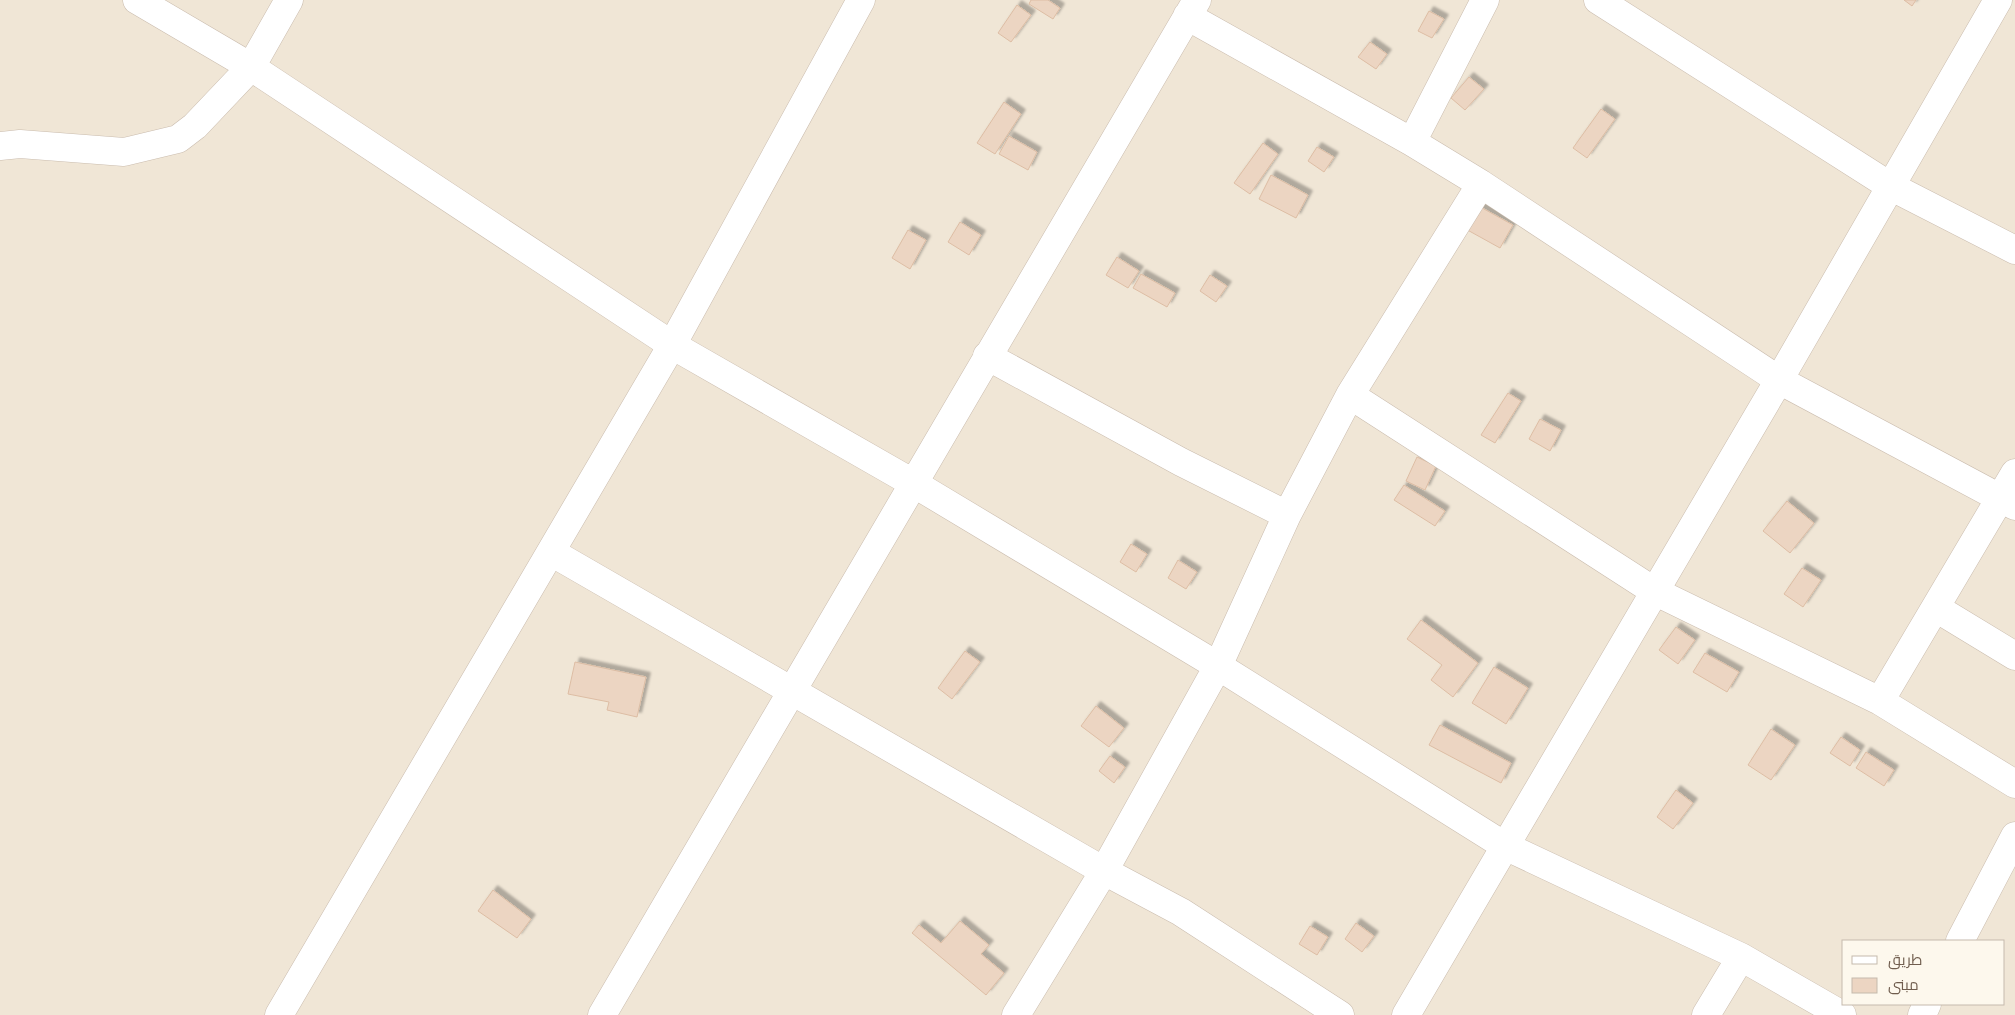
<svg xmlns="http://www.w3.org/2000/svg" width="2015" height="1015" viewBox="0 0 2015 1015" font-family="Ubuntu,Cairo,sans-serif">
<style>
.residential{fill:#f0e6d6;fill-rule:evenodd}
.building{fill:#ecd5c2;stroke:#ddbda4;filter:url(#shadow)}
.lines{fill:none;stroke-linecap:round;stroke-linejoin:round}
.minor-casing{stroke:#cabcae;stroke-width:29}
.minor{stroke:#fff;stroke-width:28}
</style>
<defs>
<filter id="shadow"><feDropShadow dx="4.5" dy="-4.5" stdDeviation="1" flood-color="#0004"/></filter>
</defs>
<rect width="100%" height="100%" fill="#faf4e7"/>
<!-- residential -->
<path class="residential" d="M0 0H2015V1015H0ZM1844 941H2004V1004H1844Z"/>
<!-- building -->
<path class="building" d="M1031 0H1048L1060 8 1053 19 1029 4Z
M1904 0H1916L1912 6Z
M1017 5 1031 15 1011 42 998 33Z
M1429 11 1444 19 1432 38 1418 31Z
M1370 42 1387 54 1376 69 1358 57Z
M1469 77 1484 89 1465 110 1451 98Z
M1004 102 1021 114 995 154 977 143Z
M1601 109 1615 119 1587 158 1573 148Z
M1009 136 1037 152 1028 170 999 154Z
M1263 143 1278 154 1250 194 1234 183Z
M1317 147 1334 157 1324 172 1308 161Z
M1271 175 1308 195 1296 218 1259 199Z
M1475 204 1513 225 1500 248 1462 227Z
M960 222 981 235 969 255 948 242Z
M908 230 926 240 910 269 892 258Z
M1117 257 1139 271 1128 288 1106 275Z
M1141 274 1175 293 1167 307 1133 288Z
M1210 275 1227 286 1216 302 1200 291Z
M1508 393 1521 401 1495 443 1481 435Z
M1540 419 1561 430 1550 451 1529 439Z
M1417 457 1436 466 1425 490 1406 481Z
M1404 485 1445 511 1435 526 1394 500Z
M1787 501 1814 523 1790 553 1763 531Z
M1131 544 1147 554 1136 572 1120 562Z
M1178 560 1197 572 1186 589 1168 578Z
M1802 568 1821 580 1803 607 1784 594Z
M1421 620 1478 663 1453 697 1431 680 1442 665 1407 639Z
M1676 627 1695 640 1678 664 1659 650Z
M965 651 980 662 952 699 938 688Z
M1705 653 1739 672 1727 692 1693 672Z
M575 662 646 677 637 717 607 710 609 702 568 694Z
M1494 667 1528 688 1506 724 1472 703Z
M1096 706 1124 728 1109 747 1081 726Z
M1440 725 1511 763 1501 783 1429 745Z
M1771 729 1795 745 1771 780 1748 765Z
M1841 737 1860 750 1850 766 1830 753Z
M1866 752 1894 770 1884 786 1856 768Z
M1110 756 1125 767 1114 783 1099 771Z
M1676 790 1693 803 1673 829 1657 817Z
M493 890 531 919 517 938 478 911Z
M960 921 989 945 981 954 1004 973 986 995 912 933 919 925 941 943Z
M1356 923 1374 936 1362 952 1345 939Z
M1310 926 1328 937 1317 955 1299 944Z"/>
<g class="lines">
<!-- minor casing -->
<g class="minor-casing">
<path id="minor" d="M137 0 251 67 672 345 913 483 1218 666 1505 846 1741 957 1842 1015
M1598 0 1890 186 2015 250
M1187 16 1412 142 1481 184 1779 380 2015 506
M1412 142 1485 0
M0 146 20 144 124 152 178 139 195 126 251 67 289 0
M987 356 1181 462 1287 515
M1350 395 1654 591 1880 701 2015 784
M551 552 1104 871 1181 912 1340 1015
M1936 608 2015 656
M1880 701 2015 473
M1960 941 2015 836
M279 1015 672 345 861 0
M602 1015 1197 0
M1016 1015 1104 871 1218 666 1287 515 1350 395 1481 184
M1406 1015 1779 380 1998 0
M1706 1015 1741 957
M1922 1015 1927 1004"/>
</g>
<!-- minor -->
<use href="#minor" class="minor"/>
</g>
<!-- legend -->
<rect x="1842" y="940" width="162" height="65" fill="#fdf8ed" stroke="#c5baad"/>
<rect x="1852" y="956" width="25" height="8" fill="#ffffff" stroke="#c5baad"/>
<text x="1888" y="965" font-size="15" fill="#705d4e">طريق</text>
<rect x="1852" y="978" width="25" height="15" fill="#ecd5c2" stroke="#c5baad"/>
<text x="1888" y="990" font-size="15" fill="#705d4e">مبنى</text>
</svg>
